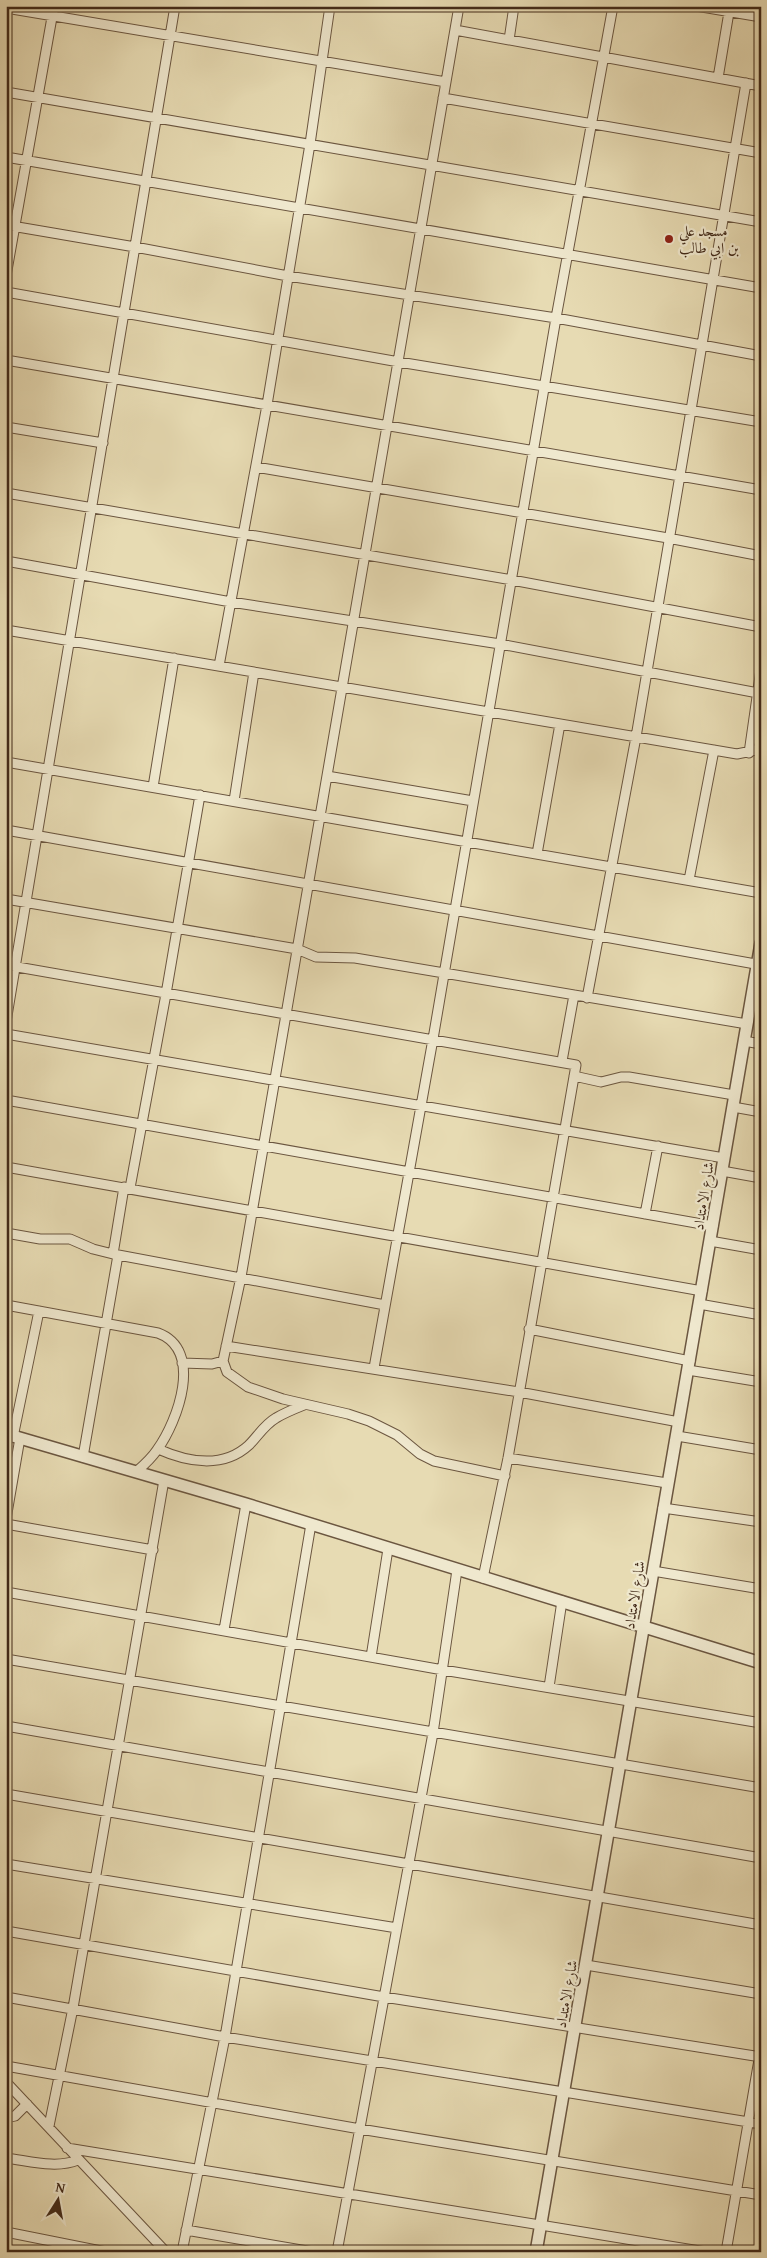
<svg xmlns="http://www.w3.org/2000/svg" width="767" height="2258" viewBox="0 0 767 2258" font-family="'Gentium Book Plus',Amiri,serif">
<style>
.lines{fill:none;stroke-linecap:round;stroke-linejoin:round}
.minor-casing{stroke:#6b5640;stroke-width:11}
.tertiary-casing{stroke:#6b5640;stroke-width:14}
.minor{stroke:#efe8ce;stroke-width:9}
.tertiary{stroke:#efe8ce;stroke-width:11}
.poi-dot{fill:#8f2418;stroke:#efe8ce;stroke-width:2}
.labels{text-anchor:middle;dominant-baseline:central;stroke-width:4.5;stroke-linejoin:round;paint-order:stroke}
.poi-label{font-size:15px;fill:#422a19;stroke:#efe8ce;text-anchor:start}
.street-label{font-size:15px;fill:#422a19;stroke:#efe8ce}
</style>
<rect width="100%" height="100%" fill="#e7dbb3"/>
<filter id="stains"><feTurbulence type="fractalNoise" baseFrequency=".004" numOctaves="4"/><feColorMatrix values="0 0 0 0 .2 0 0 0 0 .09 0 0 0 0 .02 0 0 0 .5 -.17"/></filter>
<radialGradient id="worn" r=".72"><stop offset=".6" stop-color="#630" stop-opacity="0"/><stop offset="1" stop-color="#630" stop-opacity=".3"/></radialGradient>
<g class="lines">
<!-- minor casing -->
<g class="minor-casing">
<path id="minor" d="M459 6 241 1277 223 1361 227 1372 248 1387 283 1399 348 1414 369 1421 397 1435 420 1454 434 1461 505 1476
M696 6 761 17
M6 8 446 82
M455 30 761 86
M509 40 514 6
M718 78 730 6
M6 92 761 222
M443 98 761 153
M6 157 761 288
M6 225 135 247 288 276 556 318 761 356
M6 276 54 6
M6 292 399 362 761 422
M6 360 761 490
M6 427 103 443
M256 467 668 538 761 556
M6 493 512 580 761 627
M6 561 231 602 500 644 758 693
M6 630 737 754 761 749
M219 666 267 405 310 144 330 6
M749 753 761 669
M6 762 761 893
M327 776 473 801
M153 787 174 658
M234 801 254 672
M6 830 761 965
M537 854 560 724
M689 880 714 750
M6 899 297 949 316 957 355 958 747 1024
M6 965 576 1065 508 1458 483 1578
M587 998 636 737 746 83
M6 1022 175 6
M6 1034 724 1158
M744 1041 761 1044
M562 1061 574 995
M574 1076 601 1082 621 1077H629L734 1095
M6 1100 713 1226
M733 1107 761 1112
M6 1167 702 1291
M722 1171 761 1178
M130 1188 166 994 200 795
M645 1214 658 1146
M6 1233 40 1239H70L93 1249 113 1254 385 1305
M710 1241 761 1250
M113 1254 124 1187
M699 1304 761 1315
M6 1305 158 1333C204 1350 178 1421 157 1450 151 1459 144 1465 136 1472
M529 1329 690 1361
M226 1346 519 1392 679 1422
M182 1363 212 1364 223 1361
M374 1368 433 1039 556 318 613 6
M688 1370 761 1382
M677 1436 761 1450
M13 1437 39 1311
M158 1449C187 1462 223 1469 249 1445 258 1436 264 1425 276 1418 284 1413 294 1409 304 1405
M83 1457 118 1255
M508 1458 667 1483
M663 1508 761 1522
M6 1519 20 1438
M6 1524 153 1550
M653 1571 761 1589
M6 1592 443 1670 761 1723
M224 1630 246 1504
M371 1657 388 1549
M6 1659 761 1788
M549 1687 562 1601
M6 1726 761 1858
M6 1794 761 1925
M6 1864 397 1928
M6 1931 384 1997 761 2057
M586 1965 761 1994
M6 1997 225 2037 761 2124
M6 2066 360 2129 761 2195
M6 2082 166 2252
M6 2118 15 2116 27 2104
M49 2126 73 2008 164 1480
M67 2148 706 2252
M6 2158C30 2161 56 2169 78 2160
M186 2230 313 2252
M6 2232 106 2252
M182 2252 225 2037 311 1524
M337 2252 433 1733 457 1570
M726 2252 761 2048"/>
</g>
<!-- tertiary casing -->
<g class="tertiary-casing">
<path id="tertiary" d="M6 1434 246 1504 761 1663
M536 2252 761 943"/>
</g>
<!-- minor -->
<use href="#minor" class="minor"/>
<!-- tertiary -->
<use href="#tertiary" class="tertiary"/>
</g>
<!-- markers -->
<circle class="poi-dot" cx="669" cy="239" r="5"/>
<g class="labels">
<!-- poi labels -->
<g class="poi-label">
<text x="679" y="230">مسجد علي<tspan x="679" dy="17">بن ابي طالب</tspan></text>
</g>
<!-- street labels -->
<g class="street-label">
<text transform="translate(703 1196) rotate(-81)">شارع الامتداد</text>
<text transform="translate(634 1595) rotate(-81)">شارع الامتداد</text>
<text transform="translate(566 1994) rotate(-80)">شارع الامتداد</text>
</g>
</g>
<!-- margin -->
<rect width="767" height="2258" fill="none" stroke="#e7dbb3" stroke-width="25"/>
<rect x="8" y="8" width="752" height="2243" fill="none" stroke="#422a19" stroke-width="2.5"/>
<rect x="12" y="12" width="742" height="2233" fill="none" stroke="#422a19"/>
<!-- north arrow -->
<g transform="translate(58 2200) rotate(11)" stroke="#efe8ce" stroke-width="4" paint-order="stroke">
<path d="M0-4L9 19L0 12L-9 19Z" fill="#422a19"/>
<text y="-8" font-size="14" font-weight="bold" text-anchor="middle" fill="#422a19">N</text>
</g>
<rect width="100%" height="100%" filter="url(#stains)"/>
<rect width="100%" height="100%" fill="url(#worn)"/>
</svg>
